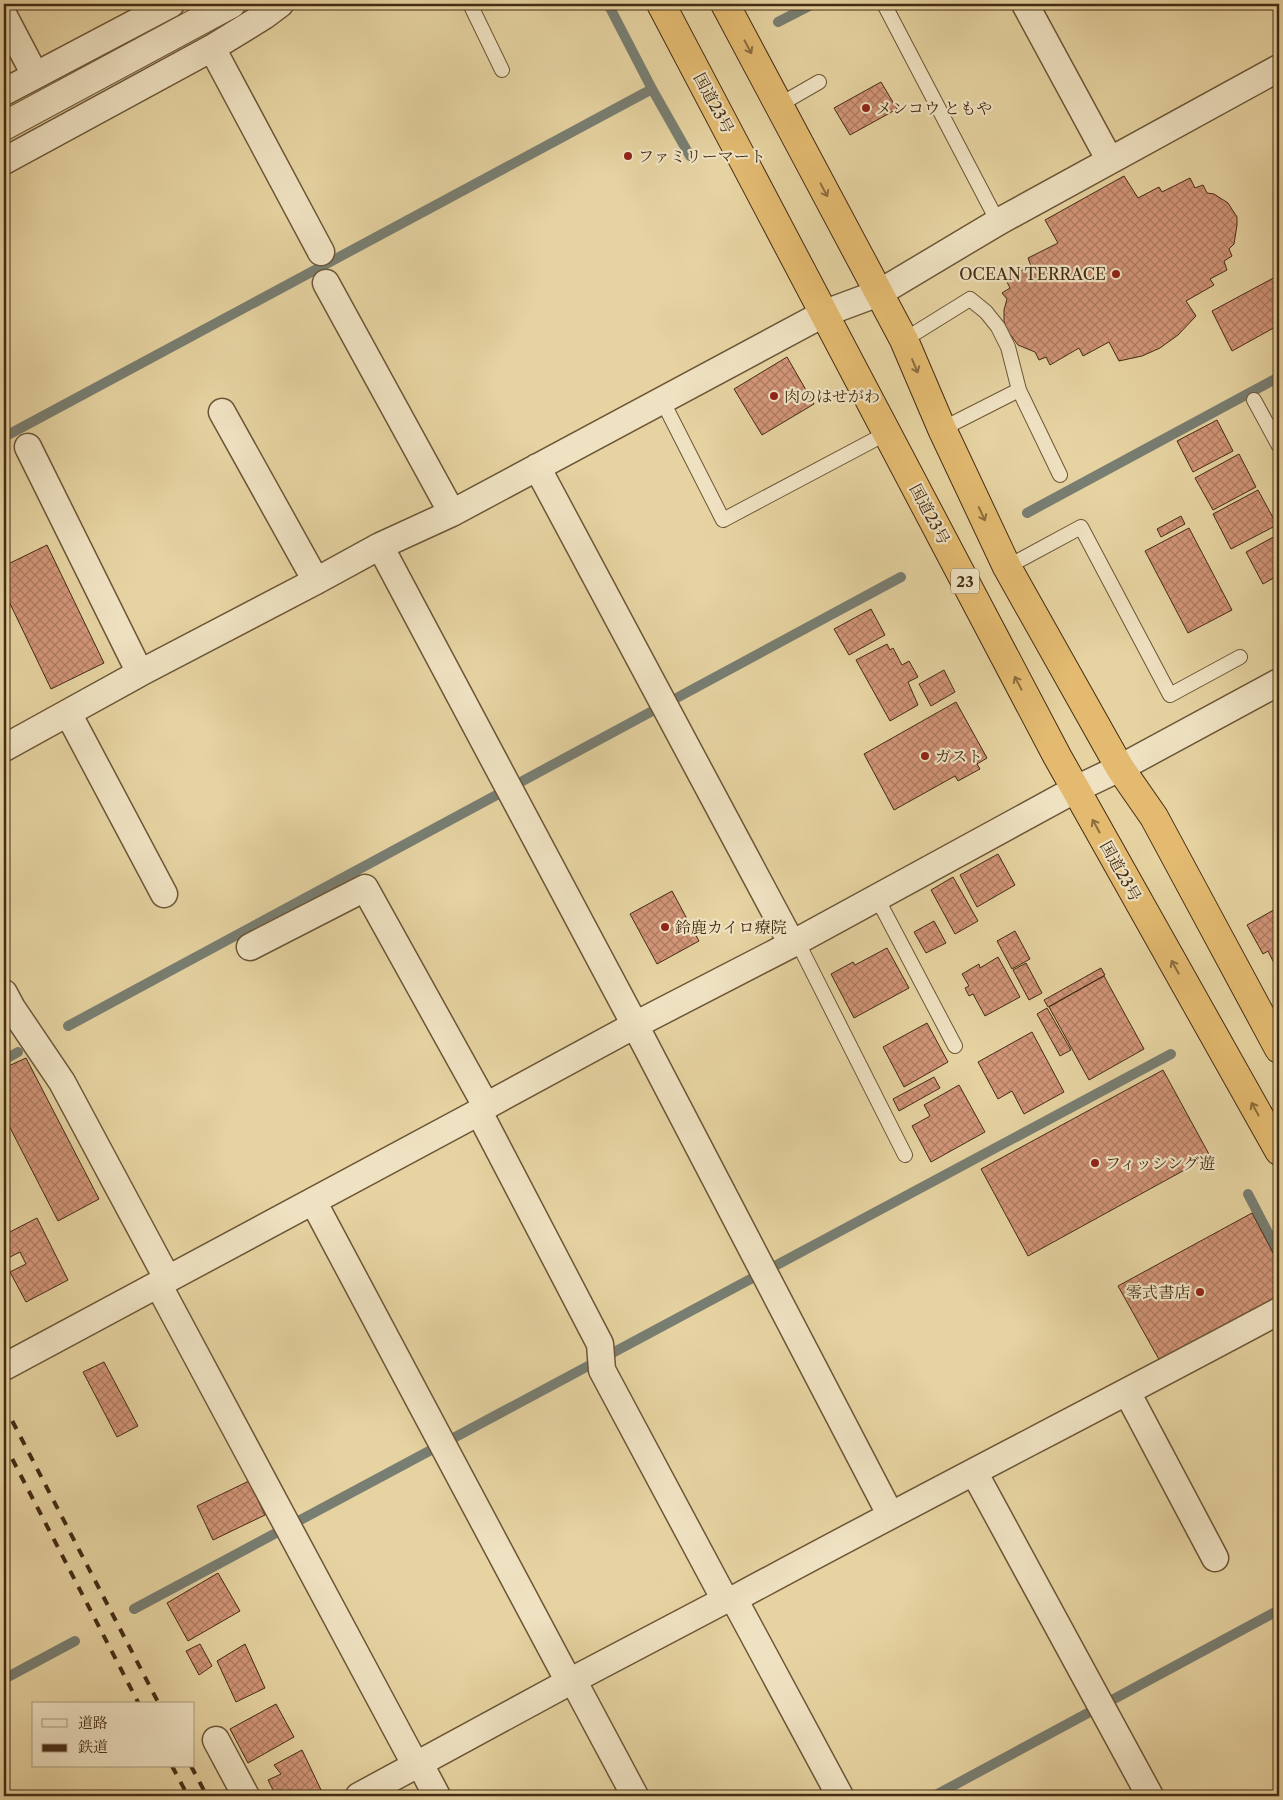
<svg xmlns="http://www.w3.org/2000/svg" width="1283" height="1800" viewBox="0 0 1283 1800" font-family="'Libre Caslon Text','Noto Serif JP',serif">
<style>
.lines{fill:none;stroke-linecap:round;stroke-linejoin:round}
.stream{stroke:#787e72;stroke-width:10}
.building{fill:url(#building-cross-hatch);stroke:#442c14}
.service-casing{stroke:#6c5637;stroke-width:16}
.minor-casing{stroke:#6c5637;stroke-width:29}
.tertiary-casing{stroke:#6c5637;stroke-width:30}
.trunk-casing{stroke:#442c14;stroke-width:30}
.service{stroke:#efe2c2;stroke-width:14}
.minor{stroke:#efe2c2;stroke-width:26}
.tertiary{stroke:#efe2c2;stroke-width:28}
.trunk{stroke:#e3ba70;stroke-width:28}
.rail{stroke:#442c14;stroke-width:4;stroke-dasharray:9 9;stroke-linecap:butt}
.oneway{stroke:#8c6c3d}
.poi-dot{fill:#8f2418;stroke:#efe2c2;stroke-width:2}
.labels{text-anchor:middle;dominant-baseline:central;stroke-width:4.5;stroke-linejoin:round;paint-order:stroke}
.shield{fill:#efe2c2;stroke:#776348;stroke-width:1}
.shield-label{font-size:15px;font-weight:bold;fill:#442c14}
.street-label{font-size:16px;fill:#442c14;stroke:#efe2c2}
.poi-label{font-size:16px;fill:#442c14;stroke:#efe2c2;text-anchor:start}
</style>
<defs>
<pattern id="building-cross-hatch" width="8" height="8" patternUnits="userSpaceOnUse" patternTransform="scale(1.25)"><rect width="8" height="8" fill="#d29578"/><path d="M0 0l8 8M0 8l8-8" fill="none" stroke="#ac7a61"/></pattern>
</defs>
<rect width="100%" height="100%" fill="#e6d3a1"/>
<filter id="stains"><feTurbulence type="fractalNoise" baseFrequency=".004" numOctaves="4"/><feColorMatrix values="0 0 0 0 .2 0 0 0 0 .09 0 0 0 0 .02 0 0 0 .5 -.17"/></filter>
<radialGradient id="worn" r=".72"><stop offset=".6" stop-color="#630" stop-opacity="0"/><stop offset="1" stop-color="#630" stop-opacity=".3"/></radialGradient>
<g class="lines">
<!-- stream -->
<path class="stream" d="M608 4 652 89 690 156
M778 22 813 4
M4 437 652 89
M1027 513 1279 377
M68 1026 901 577
M4 1060 18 1052
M1248 1194 1279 1254
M134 1609 1171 1054
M4 1679 75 1641
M934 1796 1279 1610"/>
</g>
<!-- building -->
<path class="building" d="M881 82 897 109 850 135 834 108Z
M1124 176 1138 198 1159 187 1162 192 1190 178 1195 188 1203 185 1207 193 1214 194 1228 203 1237 217V225L1234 244 1229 249 1232 256 1224 261 1227 270 1210 279 1214 285 1186 301 1196 316 1178 335 1160 348 1142 356 1119 361 1109 342 1083 356 1079 348 1050 365 1046 357 1039 360 1035 352 1018 345 1007 330 1004 321V310L1007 299 1002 293 1010 288 1005 278 1031 266 1028 258 1058 243 1045 220Z
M1279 275V325L1232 351 1212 311Z
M787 357 814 404 762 435 734 389Z
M1217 420 1233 451 1193 472 1177 441Z
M1239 454 1256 487 1213 510 1195 478Z
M1258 490 1277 525 1231 549 1213 514Z
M1181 516 1185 524 1161 537 1157 529Z
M1189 528 1232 610 1188 633 1145 551Z
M1279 534V575L1263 584 1246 552Z
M47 545 104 663 51 689 4 591V566Z
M871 609 885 635 849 655 834 629Z
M887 644 890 650 893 648 902 665 909 661 918 677 908 682 918 705 890 721 856 660Z
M944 670 955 692 931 706 919 684Z
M956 702 987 758 977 764 980 769 958 781 955 776 894 810 864 754Z
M998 854 1015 885 977 907 960 875Z
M953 877 978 921 955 934 931 890Z
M672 891 699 941 657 964 630 914Z
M1279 907V970L1278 971 1268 951 1263 954 1247 925Z
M934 921 946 943 926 953 914 932Z
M1015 931 1030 959 1012 969 997 941Z
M887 948 909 988 854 1018 831 974 853 962 855 965Z
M998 957 1020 997 985 1016 973 994 969 996 965 988 969 986 962 974 979 964 980 968Z
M1026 963 1042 993 1029 1000 1013 970Z
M1101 968 1105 975 1048 1007 1044 1000Z
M1104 976 1144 1049 1089 1080 1049 1007Z
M1047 1008 1071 1050 1060 1056 1037 1014Z
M927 1023 948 1062 904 1087 883 1047Z
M1032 1032 1064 1092 1024 1114 1012 1091 998 1099 978 1062Z
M26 1058 99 1199 58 1221 4 1116V1068Z
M1163 1070 1210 1156 1028 1256 981 1169Z
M934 1077 940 1088 899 1111 893 1099Z
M959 1085 985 1132 931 1162 912 1126 930 1116 924 1105Z
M1252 1213 1279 1264V1298L1161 1363 1118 1286Z
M37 1218 68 1280 26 1302 10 1272 26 1264 20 1252 4 1260V1235Z
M104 1362 138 1426 117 1437 83 1372Z
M1279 1467V1482L1273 1470Z
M249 1481 265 1515 213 1540 197 1506Z
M218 1573 240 1611 188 1641 167 1603Z
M200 1644 212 1666 199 1675 186 1651Z
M245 1644 265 1688 236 1702 217 1661Z
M276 1704 294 1737 248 1763 230 1729Z
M302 1750 322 1792 314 1796H276L268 1780 281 1774 274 1765Z"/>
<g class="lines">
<!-- service casing -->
<g class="service-casing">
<path id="service" d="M470 4 502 70
M884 4 998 222
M779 105 819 82
M904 340 970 299 986 312 998 327 1008 347 1019 390 1060 475
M662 400 723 520 887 433
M1254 400 1279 446
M942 429 1019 390
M1007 567 1081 527 1170 695 1240 657
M877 898 955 1046
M797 941 905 1155"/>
</g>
<!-- minor casing -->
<g class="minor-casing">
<path id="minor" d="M1025 4 1109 159
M4 16 35 75
M212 48 321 252
M4 92 171 4
M4 161 212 48 264 16 280 4
M326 283 452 513
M222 412 316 581
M28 447 140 673
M537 467 792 944
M380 546 635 1025 890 1514
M68 713 164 894
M4 748 140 673 316 581 380 546 452 513 825 313 879 293 998 222 1279 68
M250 947 365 888 486 1106
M4 993 12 1008 62 1082 167 1278
M479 1112 600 1344 602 1370 725 1600
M313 1201 569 1682
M158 1284 416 1766
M4 1367 479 1112 486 1106 635 1025 792 944 1076 789 1120 768 1279 682
M1127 1392 1215 1558
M974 1472 1150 1796
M734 1599 840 1796
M573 1680 635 1796
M216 1740 246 1796
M420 1764 437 1796
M359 1796 569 1682 725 1600 734 1599C915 1501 1098 1408 1279 1311"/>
</g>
<!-- tertiary casing -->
<g class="tertiary-casing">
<path id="tertiary" d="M4 126 231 4"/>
</g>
<!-- trunk casing -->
<g class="trunk-casing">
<path id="trunk" d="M661 4 1057 756 1279 1151
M725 4 904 340 942 429 1007 567 1120 768 1154 817 1279 1049"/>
</g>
<!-- service -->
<use href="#service" class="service"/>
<!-- minor -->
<use href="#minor" class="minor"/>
<!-- tertiary -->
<use href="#tertiary" class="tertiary"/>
<!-- trunk -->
<use href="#trunk" class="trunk"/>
<!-- rail -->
<path class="rail" d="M4 1405 159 1704
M4 1443 139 1704
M172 1766 188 1796
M191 1766 207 1796"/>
</g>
<!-- one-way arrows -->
<defs><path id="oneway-shaft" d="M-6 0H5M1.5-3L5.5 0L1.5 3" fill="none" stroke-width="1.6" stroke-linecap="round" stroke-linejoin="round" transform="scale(1.25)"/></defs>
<g class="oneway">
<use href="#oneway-shaft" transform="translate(748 47) rotate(62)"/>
<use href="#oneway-shaft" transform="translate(824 190) rotate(62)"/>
<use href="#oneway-shaft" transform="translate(915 366) rotate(67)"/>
<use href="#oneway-shaft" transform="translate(982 514) rotate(65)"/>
<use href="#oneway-shaft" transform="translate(1018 683) rotate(-118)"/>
<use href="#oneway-shaft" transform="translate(1096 826) rotate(-119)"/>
<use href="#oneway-shaft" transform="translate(1175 967) rotate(-119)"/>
<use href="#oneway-shaft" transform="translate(1255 1109) rotate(-119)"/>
</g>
<!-- markers -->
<g class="poi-dot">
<circle cx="866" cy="108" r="5"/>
<circle cx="628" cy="156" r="5"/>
<circle cx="1116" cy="274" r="5"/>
<circle cx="774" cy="396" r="5"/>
<circle cx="925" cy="756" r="5"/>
<circle cx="665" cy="927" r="5"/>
<circle cx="1095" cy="1163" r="5"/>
<circle cx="1200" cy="1292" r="5"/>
</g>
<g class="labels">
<!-- shield labels -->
<rect class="shield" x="951" y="568.5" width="28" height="25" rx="4"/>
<g class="shield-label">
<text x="965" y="581">23</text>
</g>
<!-- street labels -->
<g class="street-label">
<text transform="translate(714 103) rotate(62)">国道23号</text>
<text transform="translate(930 514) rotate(62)">国道23号</text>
<text transform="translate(1121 871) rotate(61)">国道23号</text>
</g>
<!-- poi labels -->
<g class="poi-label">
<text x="876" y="108">メンコウ ともや</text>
<text x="638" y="156">ファミリーマート</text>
<text x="1106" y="274" text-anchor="end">OCEAN TERRACE</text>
<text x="784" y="396">肉のはせがわ</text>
<text x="935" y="756">ガスト</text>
<text x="675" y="927">鈴鹿カイロ療院</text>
<text x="1105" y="1163">フィッシング遊</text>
<text x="1190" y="1292" text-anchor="end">零式書店</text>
</g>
</g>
<!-- margin -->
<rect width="1283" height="1800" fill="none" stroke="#e6d3a1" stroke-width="20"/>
<rect x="5" y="5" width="1273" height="1790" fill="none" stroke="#442c14" stroke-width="2.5"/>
<rect x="10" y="10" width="1263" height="1780" fill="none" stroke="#442c14"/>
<!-- legend -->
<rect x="32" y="1702" width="162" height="65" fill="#efe2c2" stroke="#ab997c"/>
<rect x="42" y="1719" width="25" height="8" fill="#efe2c2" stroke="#ab997c"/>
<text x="78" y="1728" font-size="15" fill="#442c14">道路</text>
<rect x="42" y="1744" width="25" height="8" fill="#442c14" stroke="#ab997c"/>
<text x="78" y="1752" font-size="15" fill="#442c14">鉄道</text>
<rect width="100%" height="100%" filter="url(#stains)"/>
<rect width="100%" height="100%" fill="url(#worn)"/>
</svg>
